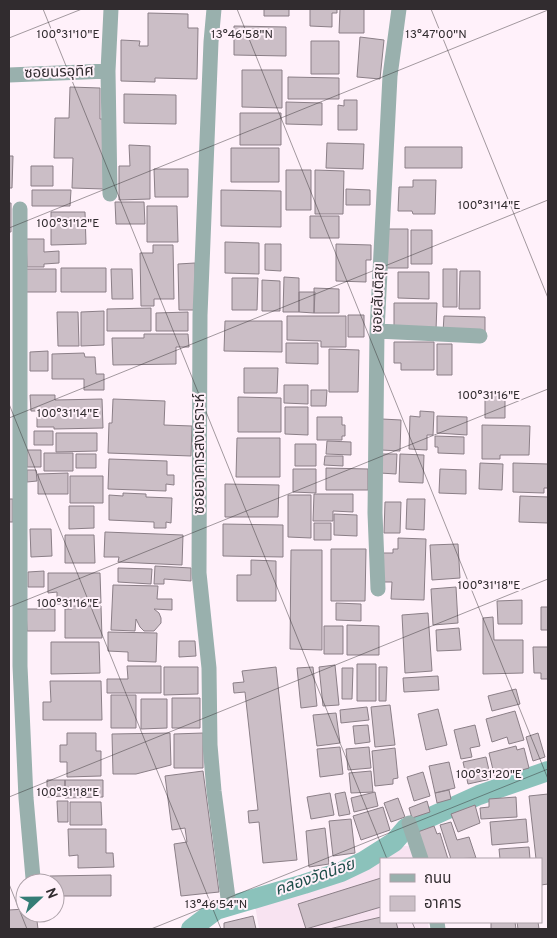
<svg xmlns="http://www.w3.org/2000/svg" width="557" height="938" viewBox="0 0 557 938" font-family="Overpass,'Noto Sans Thai',sans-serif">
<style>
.built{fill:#f8e3f1}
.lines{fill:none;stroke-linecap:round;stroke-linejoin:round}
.canal{stroke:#8bc2bb;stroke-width:20}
.building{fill:#cbbec6;stroke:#8b7f87}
.street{stroke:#99b0ad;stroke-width:15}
.ticks{fill:none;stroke:#312c2f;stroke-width:1;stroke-opacity:0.45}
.labels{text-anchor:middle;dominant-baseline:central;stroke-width:4;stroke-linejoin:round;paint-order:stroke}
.street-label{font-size:15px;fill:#312c2f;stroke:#fff1fa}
.water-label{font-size:16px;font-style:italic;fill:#1d4d49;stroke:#fff1fa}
.ticks-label{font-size:12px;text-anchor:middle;fill:#312c2f;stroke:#fff1fa;stroke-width:4;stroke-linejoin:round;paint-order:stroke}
</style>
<rect width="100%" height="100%" fill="#fff1fa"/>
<!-- built -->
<path class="built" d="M393 846H411L414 859H382Z
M381 860V922H428L429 929H259L255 905 281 900 346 879Z"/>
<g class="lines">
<!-- canal -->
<path class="canal" d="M415 824 479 795 548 771
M191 929 216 910 304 884 341 872 364 861 394 842 406 828"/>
</g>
<!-- building -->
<path class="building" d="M264 9H289V16H264Z
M310 9H337V13H332V27L310 26Z
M340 9H364V33H339Z
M148 13 188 14V28H198L197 79 155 78V82L121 81V40L140 41 139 46H148Z
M234 26 286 27V56L234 55Z
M360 37 384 40 380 79 357 77Z
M311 41H339V74H311Z
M242 70H282V108L242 107Z
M288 77 339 78V99H288Z
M70 87 100 88V119H105L104 189 72 188 73 158H54L55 118H69Z
M124 94 176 95V124L124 123Z
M344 100H357V130H338V105L344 106Z
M286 102 322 103V125L286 124Z
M240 113H281V145H240Z
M327 143 364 144 363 169 326 168Z
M129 145 150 146V199L119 200V166H130Z
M405 147H462V168H405Z
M231 148H279V182H231Z
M9 156H13L12 188H9Z
M31 166H53V186H31Z
M154 169H188V197H155Z
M286 170H311V210H286Z
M315 170 344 171 343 214H315Z
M413 180H436L435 214H413L412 211H398L399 187H413Z
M346 189 370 190V205H346Z
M32 190H71L70 206H32Z
M221 190 281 191V227L221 226Z
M115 202H144L145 224H116Z
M9 203H11V232H9Z
M147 206H177L178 242H147Z
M51 212H85L86 244 51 245Z
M310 216H339V238H310Z
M384 229H408V268H384Z
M411 230H432V264H411Z
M26 239H44V252L59 251V263L44 264V267H27Z
M225 242 259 243V274L225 273Z
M265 244H281V271L265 270Z
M336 244 371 245V260H366V282L336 281Z
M153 245H173L174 299H154V306H141L140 253H153Z
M195 263 196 310H179L178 264Z
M61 268H106V292H61Z
M25 269H56V292H25Z
M111 269H132L133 299H112Z
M443 269H457V307H443Z
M460 271H480V309H459Z
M398 272H429V299L398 298Z
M284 277 299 278V312H283Z
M232 278H258L257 310H232Z
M262 280 280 281V311H262Z
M314 288 339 289V313H314Z
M299 292H315L314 313 299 312Z
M394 303H437L436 330 394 329Z
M151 308V331H107V309Z
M104 311V345L81 346V312Z
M57 312H78L79 346H58Z
M188 312V331H156V313Z
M348 315H364V337H348Z
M287 316H346V347H321V341L287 340Z
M444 316 485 317V332H443Z
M225 321H282V352L224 351Z
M144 334H188L189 347H176V364L113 365 112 338H144Z
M394 342H434V370H401V363H394Z
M286 343H318V364L286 363Z
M437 344H452V375H437Z
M329 349 359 350 358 392H329Z
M48 351V371H30V352Z
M84 353 85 357H95L96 374H104V390H84V379H52V354Z
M244 368H278L277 393H244Z
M284 385H308V404L284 403Z
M311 390H327L326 406H311Z
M30 395H55V400L102 399 103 428 54 429V427H37V417H54V411H31Z
M485 395 505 396V418H485Z
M238 397 281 398V432H238Z
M113 399 165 401 164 425 192 426 191 456 108 453 109 423H112Z
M285 407H308V435L285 434Z
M420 411 434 412 433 435H427V450L409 449 410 416 420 417Z
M437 416 467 417V435L437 433Z
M317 417H342V425H345V436H342V440H317Z
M382 419 401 420 400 451 381 450Z
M482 425 530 426 529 455H500V459H482Z
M34 431H53V445H34Z
M56 433H97V451L56 452Z
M435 436 464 437V454L438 453V447H435Z
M237 438H280V477H236Z
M327 441 351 442V455L326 454Z
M295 444H316V466H295Z
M27 450H41V467H27Z
M44 453H73V471H44Z
M76 454H96V468H76Z
M380 454H397L396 474 380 473Z
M400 454 424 455 423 483 399 482Z
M325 456H343V466L324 465Z
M109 459 167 461V475H174V485L166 484V491L108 489Z
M480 463 503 464 502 490 479 489Z
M513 463 548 464V488H544V493L513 492Z
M326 468 368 469V490H326Z
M293 469H316V493L293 492Z
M440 469 466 470V494L439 493Z
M27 470H36L37 481 27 482Z
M68 473V494H38V474Z
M70 476H103V503H70Z
M225 484 279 485 278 517H225Z
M123 493 146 494V497L172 498 171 523 166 522V528H154V522L109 520V495L123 496Z
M314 494H353V512L333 511V521H313Z
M288 495H311V538L288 537Z
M520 496 548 497V523L519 522Z
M9 499H13V522H9Z
M407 499H425L424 530 406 529Z
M385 502H401L400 533H384Z
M69 506H94V528L69 529Z
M334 514 357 515V536L334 535Z
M314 523H331V540H314Z
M223 524 283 525V557L223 556Z
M30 529H51L52 556 31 557Z
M105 532 183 535 182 565 118 562 119 557H104Z
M65 535H94L95 563H65Z
M398 538 426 539 424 600 391 599 392 582H381L382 553H393V549H398Z
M458 544 460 578 432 580 430 545Z
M331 549H366L365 601H331Z
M291 550H322V650L290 649Z
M251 560 276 561V601H237V575H251Z
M155 566 191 568V581L164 579V584H154Z
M118 568 152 569 151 584 118 582Z
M44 571V587H28V572Z
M48 573H100L101 603 57 604V592L48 593Z
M113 585 158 586 157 599H172V610L154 609 159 613 161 618V623L154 631H144L140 627 136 619 135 631 111 630Z
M456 587 458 623 433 625 431 589Z
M522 600V624H498L497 601Z
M336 603 361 604V621L336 620Z
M73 606H101L102 638H65V609H72Z
M541 607H548V630H541Z
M26 609H55V631H27Z
M428 613 432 671 405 673 402 615Z
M493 617 494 640H523V673L483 674V618Z
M347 625 379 626V655H347Z
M324 626H343V654H324Z
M459 628 461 650 437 651 436 630Z
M108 632 157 633 156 662 128 661V652L108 651Z
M179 641H195L196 656 179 657Z
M51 642H99L100 673 51 674Z
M533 647H548V679H541V673H534Z
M357 664H376V701H357Z
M335 665 339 705 323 706 319 667Z
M127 666H161V693H107V679H128Z
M164 667H198V694L164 695Z
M276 667 297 860 263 863 259 822 249 823 248 811 258 810 245 692 234 693 233 683 244 682 242 671Z
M313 667 317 706 301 708 297 668Z
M379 667H387L386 701H379Z
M342 668H353L352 699H342Z
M438 676 439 690 404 692 403 678Z
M50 681H101L102 720H43V702H51Z
M516 689 520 704 492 711 488 696Z
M111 695H136V728H111Z
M172 698H200V728H172Z
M141 699H167V728L141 729Z
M390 705 395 745 375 747 371 707Z
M367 707 369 720 341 723 340 710Z
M438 709 447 745 426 750 418 714Z
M515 711 524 740 509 744 507 737 492 742 486 719Z
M336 713 340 743 317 746 313 715Z
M368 725 370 742 355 744 353 726Z
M475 725 480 746 470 748 472 757 461 759 454 730Z
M67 733H96V751H101V776L67 777V762H60V745H67Z
M170 733 171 765 136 774H113L112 734Z
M203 733V768H174V734Z
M538 733 545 757 533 761 526 737Z
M516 746 517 750 524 748 529 768 495 778 489 753Z
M340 747 343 774 320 777 317 749Z
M369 747 371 768 348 770 346 749Z
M395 748 398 778 393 779V784L375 786 372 751Z
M486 757 491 779 468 784 463 762Z
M449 762 455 788 435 793 429 766Z
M203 771 219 892 181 896 174 844 187 842 185 828 172 830 165 776Z
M371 771 373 792 351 793 349 773Z
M423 772 430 796 414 801 407 777Z
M47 780H65V796L47 797Z
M65 780H103V797L65 798Z
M449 790 451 799 437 803 435 793Z
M345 792 350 814 339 816 335 794Z
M375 792 378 806 354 812 351 798Z
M330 793 334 815 311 819 307 797Z
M548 794V884L541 885V859H536L529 796Z
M516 797 517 817 481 819 480 808 489 807V799Z
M398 798 405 817 391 822 384 803Z
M57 801H68V822H58Z
M427 801 430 812 412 818 409 808Z
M70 802H101L102 825H70Z
M475 805 480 823 458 832 451 814Z
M383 807 390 830 361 840 353 816Z
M351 819 355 853 333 856 329 821Z
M526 819 528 842 492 845 490 822Z
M451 822 457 840 469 837 476 858 451 859 440 825Z
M434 826 437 834 440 833 448 859H424L415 833Z
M325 828 329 864 309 867 306 831Z
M68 829H106V853H113L114 867 78 868V855L69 856Z
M529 847 530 859H500L499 849Z
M111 875V896H55V883H50V876Z
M381 878V907L306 929 298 904Z
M25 909V913H36L38 929H9V910Z
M253 916 256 929H224V923Z
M381 917V922H396L398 929H329Z
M491 922H515L516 929H491Z
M517 922H538L539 929H518Z"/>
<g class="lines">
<!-- street -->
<path class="street" d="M214 9 211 42 200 315 199 573 209 668 210 745 214 791 228 898
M9 75 108 71
M110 194 108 71 111 9
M20 209V666L26 798 33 878
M377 331 480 336
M378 589 375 513 377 331 390 76 399 9
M409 823 421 859
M437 922 438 929"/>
</g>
<!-- ticks -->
<path class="ticks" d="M43 9 387 859M237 9 548 779M431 9 548 298M9 38 82 9M9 228 548 10M9 404 221 929M9 418 548 200M9 607 548 389M9 797 548 579M9 884 27 929M412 922 415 929M151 929 548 769"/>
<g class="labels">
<!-- street labels -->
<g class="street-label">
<text transform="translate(59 73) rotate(-2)">ซอยนรอุทิศ</text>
<text transform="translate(379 298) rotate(-88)">ซอยสันติสุข</text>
<text transform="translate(200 454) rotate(-90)">ซอยอาคารสงเคราะห์</text>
</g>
<!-- water labels -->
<g class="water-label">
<text transform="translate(315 878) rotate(-19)">คลองวัดน้อย</text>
</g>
</g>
<g class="ticks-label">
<text x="68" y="38">100°31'10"E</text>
<text x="242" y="38">13°46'58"N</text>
<text x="436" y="38">13°47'00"N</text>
<text x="489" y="209">100°31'14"E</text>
<text x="68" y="227">100°31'12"E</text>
<text x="489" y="399">100°31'16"E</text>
<text x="68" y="417">100°31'14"E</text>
<text x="489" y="589">100°31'18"E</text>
<text x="68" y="607">100°31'16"E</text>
<text x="489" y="778">100°31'20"E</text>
<text x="68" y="796">100°31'18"E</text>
<text x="216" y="908">13°46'54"N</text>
</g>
<!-- border -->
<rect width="557" height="938" fill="none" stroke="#312c2f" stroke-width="20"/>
<!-- legend -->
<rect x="380" y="858" width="162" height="65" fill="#fff1fa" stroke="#ada2a9"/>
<rect x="390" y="874" width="25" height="8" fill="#99b0ad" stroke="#ada2a9"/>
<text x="424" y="883" font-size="15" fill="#312c2f">ถนน</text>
<rect x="390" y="896" width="25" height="15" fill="#cbbec6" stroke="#ada2a9"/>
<text x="424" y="908" font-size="15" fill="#312c2f">อาคาร</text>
<!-- north arrow -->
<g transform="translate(40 898) rotate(68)"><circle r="24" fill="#fff1fa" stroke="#ada2a9"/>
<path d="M0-4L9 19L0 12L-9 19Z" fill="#357d76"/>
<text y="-8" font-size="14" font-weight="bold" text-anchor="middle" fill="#312c2f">N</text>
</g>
</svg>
